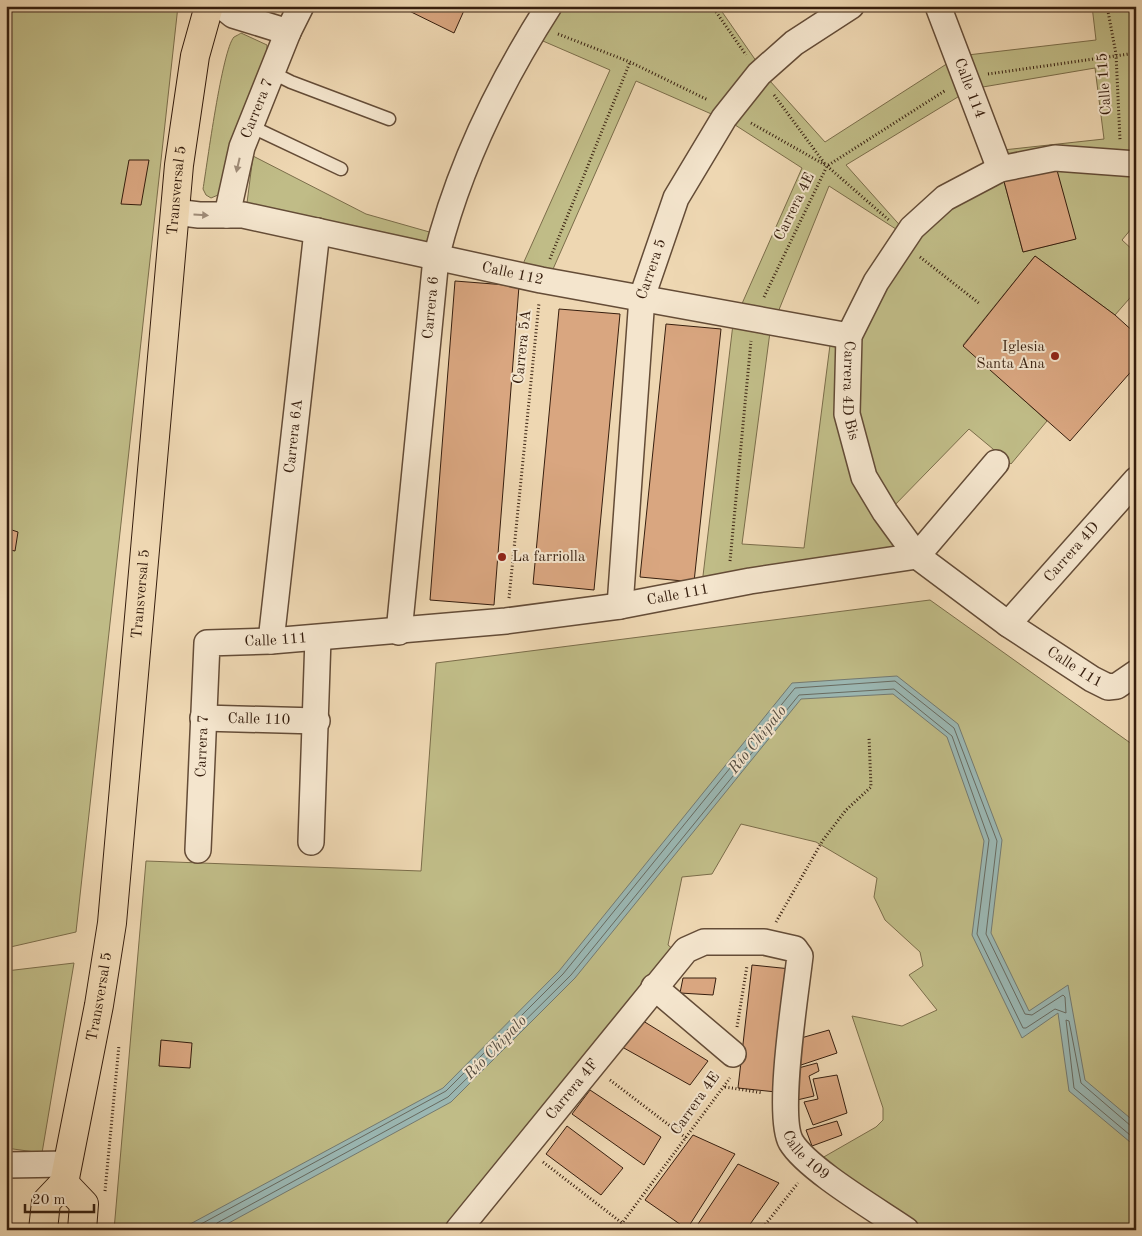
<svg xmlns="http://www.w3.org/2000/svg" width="1142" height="1236" viewBox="0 0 1142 1236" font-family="'Old Standard TT',serif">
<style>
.green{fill:#c0bc87;stroke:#7b6d4a;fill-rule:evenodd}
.water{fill:#9bb8b4;stroke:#737a72}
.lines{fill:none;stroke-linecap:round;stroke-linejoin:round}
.shore{stroke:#686b61;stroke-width:1}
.building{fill:#d9a680;stroke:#361e0e}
.lane-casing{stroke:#644c37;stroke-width:15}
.street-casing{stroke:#644c37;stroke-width:28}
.primary-casing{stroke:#361e0e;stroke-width:30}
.path{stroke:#361e0e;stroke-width:3;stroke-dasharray:1 2.5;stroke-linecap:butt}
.lane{stroke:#f4e5cd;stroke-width:12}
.street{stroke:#f4e5cd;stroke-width:25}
.primary{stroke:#eed7b2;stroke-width:28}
.oneway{fill:#9e8b77}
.poi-dot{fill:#8f2418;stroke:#f4e5cd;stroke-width:2}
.labels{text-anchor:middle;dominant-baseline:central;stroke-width:4;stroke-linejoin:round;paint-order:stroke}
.street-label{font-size:15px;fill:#361e0e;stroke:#f4e5cd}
.poi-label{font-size:15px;fill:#361e0e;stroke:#f4e5cd;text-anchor:end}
.water-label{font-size:16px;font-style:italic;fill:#544c40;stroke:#f4e5cd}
</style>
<rect width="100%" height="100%" fill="#eed7b2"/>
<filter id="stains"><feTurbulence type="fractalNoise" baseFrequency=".004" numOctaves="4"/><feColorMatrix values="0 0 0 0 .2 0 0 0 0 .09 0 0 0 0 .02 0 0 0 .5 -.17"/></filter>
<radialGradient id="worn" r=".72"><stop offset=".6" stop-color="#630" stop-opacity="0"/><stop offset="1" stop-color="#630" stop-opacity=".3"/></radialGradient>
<!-- green -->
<path class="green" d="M6 6H178L76 932 6 948Z
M554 6H718L770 81 825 142 959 56 1096 40 1092 6H1136V223L1122 240 1136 253V291L1115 315 1035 256 963 345 1047 421 1011 464 969 429 889 511 923 564 700 601 733 324 802 168 732 123 636 81 546 285 514 284 610 70 536 38ZM1095 68 1104 139 994 151 1002 174 949 207 913 240 846 165 971 89ZM1002 174 1075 239 1023 252ZM829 186 913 240 830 345 804 548 742 544 770 332Z
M241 33 267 45V50L249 98 222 190 218 195 211 198 206 195 203 189C207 165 222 50 234 37 234 37 240 34 241 33Z
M253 156 366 214 447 237 437 264 247 203Z
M930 600 1136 747V1230H917L815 1162 876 1127 883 1120V1108L852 1016 902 1026 937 1010 909 975 923 966 920 952 885 920 874 897 877 878 816 842 741 824 712 874 682 877 668 945 680 955 459 1230H114L146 861 421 871 436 663Z
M74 963 42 1153 6 1148V971Z"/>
<!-- water -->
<path class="water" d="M897 676 958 724 1002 840 991 933 1029 1011 1068 985 1085 1080 1136 1123V1147L1069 1091 1058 1013 1022 1038 972 935 984 841 947 737 893 694 801 699 575 978 451 1102 216 1230H179L443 1088 559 971 792 683Z"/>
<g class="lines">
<!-- shore -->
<path class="shore" d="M1136 1127 1131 1126 1081 1083 1069 1021 1066 1020 1074 1088 1136 1140
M190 1230 446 1091 563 974 795 688 895 681 954 728 997 841 986 934 1025 1014 1032 1015 1063 995 1065 997 1066 1013 1055 1009 1026 1028H1023L977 934 989 840 952 736 894 689 799 695 571 975 448 1097 217 1223 214 1230"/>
</g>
<!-- building -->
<path class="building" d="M399 6H466L454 33Z
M129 160H149L141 205 121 204Z
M1055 163 1076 239 1023 252 1002 174Z
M1035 256 1115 315 1136 334V366L1070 441 963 346Z
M455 281 519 286 494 605 430 600Z
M559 309 620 314 594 590 533 584Z
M666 324 721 329 694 582 640 577Z
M6 528 18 532 15 551 6 549Z
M752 965 791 969 776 1092 738 1088Z
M683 978H716L713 995 680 993Z
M635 1016 708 1061 690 1085 615 1043Z
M829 1030 837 1053 801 1065 794 1040Z
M161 1040 192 1043 190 1068 159 1066Z
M817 1063 819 1071 809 1076 814 1096 797 1100 791 1070Z
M837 1075 847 1113 813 1125 804 1102 818 1099 813 1079Z
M590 1090 661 1137 644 1165 572 1114Z
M837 1121 842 1135 812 1146 806 1130Z
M567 1126 623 1168 601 1195 546 1154Z
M693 1135 735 1154 687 1229 645 1200Z
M738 1164 779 1183 746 1230H694Z"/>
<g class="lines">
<!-- lane casing -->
<g class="lane-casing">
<path id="lane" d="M271 72 291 82 389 119
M250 126 341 169"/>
</g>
<!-- street casing -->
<g class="street-casing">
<g id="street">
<path d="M222 6 233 15 288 32"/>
<path id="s1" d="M938 6 1000 169"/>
<path id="s2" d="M1136 164 1055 158 1000 169 945 198 912 228 876 282 849 336 847 414 864 477 885 512 917 556 1008 624 1092 679 1108 687 1117 686 1136 673"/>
<path id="s3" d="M175 212 199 215H243L541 280 849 336"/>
<path id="s4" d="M227 215 242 147 288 32 301 6"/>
<path d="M917 556 996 463"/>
<path id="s5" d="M620 606 642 297 676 198 724 118 759 74 794 43 851 6"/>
<path id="s6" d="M1008 624 1136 480"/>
<path id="s7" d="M399 632 436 258C458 168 499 84 549 6"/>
<path id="s8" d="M271 641 317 231"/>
<path id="s9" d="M203 718 317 721"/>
<path d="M311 842 318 638"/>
<path id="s10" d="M198 850 207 643 271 641 506 621 620 606 750 581 917 556"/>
<path d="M654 987 733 1054"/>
<path d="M6 1165 68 1164"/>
<path id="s11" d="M458 1230 686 950 704 942H764L795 949 800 956C796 992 776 1115 791 1142 807 1169 877 1210 906 1230"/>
</g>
</g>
<!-- primary casing -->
<g class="primary-casing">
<g id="primary">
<path d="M64 1183 84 1204 82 1230"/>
<path id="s12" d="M43 1230 46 1202 64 1183 99 1005 112 923 179 165 195 56 209 6"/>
</g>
</g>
<!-- path -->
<path class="path" d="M712 6 746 55
M1107 6 1116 54 1120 140
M558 34 630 62 708 100
M988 74 1136 53
M774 95 825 164
M751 123 827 166 890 221
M920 257 980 304
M550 259 630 62
M764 297 827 166 946 90
M730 561 751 341
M509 598 539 303
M776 922 823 840 846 810 871 787 869 737
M737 1027 747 966
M610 1080 686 1138
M725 1087 763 1093
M543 1162 622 1223
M105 1191 119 1045
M617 1230 730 1078
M761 1230 798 1183"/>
<!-- lane -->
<use href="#lane" class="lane"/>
<!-- street -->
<use href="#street" class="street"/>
<!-- primary -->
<use href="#primary" class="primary"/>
</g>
<!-- one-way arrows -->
<defs><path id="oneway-solid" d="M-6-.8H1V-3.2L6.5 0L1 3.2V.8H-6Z" transform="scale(1.25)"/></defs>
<g class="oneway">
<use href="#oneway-solid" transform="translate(238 165) rotate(103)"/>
<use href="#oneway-solid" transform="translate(201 215) rotate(3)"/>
</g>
<!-- markers -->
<g class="poi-dot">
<circle cx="1055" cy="356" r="5"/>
<circle cx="502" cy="557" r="5"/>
</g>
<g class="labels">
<!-- street labels -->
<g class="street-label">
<text transform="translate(1105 84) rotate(-94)">Calle 115</text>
<text stroke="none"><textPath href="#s1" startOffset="88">Calle 114</textPath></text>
<text stroke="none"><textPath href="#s4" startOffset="111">Carrera 7</textPath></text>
<text stroke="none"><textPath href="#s12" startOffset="1054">Transversal 5</textPath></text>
<text transform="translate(795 207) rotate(-64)">Carrera 4E</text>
<text stroke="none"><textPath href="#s5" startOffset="339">Carrera 5</textPath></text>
<text stroke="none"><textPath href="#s3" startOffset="344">Calle 112</textPath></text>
<text stroke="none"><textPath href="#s7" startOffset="326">Carrera 6</textPath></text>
<text transform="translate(523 347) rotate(-84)">Carrera 5A</text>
<text stroke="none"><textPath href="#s2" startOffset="424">Carrera 4D Bis</textPath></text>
<text stroke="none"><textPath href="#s8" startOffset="206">Carrera 6A</textPath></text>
<text stroke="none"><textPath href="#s6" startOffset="96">Carrera 4D</textPath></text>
<text stroke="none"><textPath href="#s12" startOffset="649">Transversal 5</textPath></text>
<text stroke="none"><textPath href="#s10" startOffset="681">Calle 111</textPath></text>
<text stroke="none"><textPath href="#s10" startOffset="276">Calle 111</textPath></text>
<text stroke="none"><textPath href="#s2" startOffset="801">Calle 111</textPath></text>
<text stroke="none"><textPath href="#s9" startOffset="56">Calle 110</textPath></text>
<text stroke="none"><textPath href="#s10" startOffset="104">Carrera 7</textPath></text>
<text stroke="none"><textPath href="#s12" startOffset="244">Transversal 5</textPath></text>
<text stroke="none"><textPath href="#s11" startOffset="181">Carrera 4F</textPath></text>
<text transform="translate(696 1104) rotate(-55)">Carrera 4E</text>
<text stroke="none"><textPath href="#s11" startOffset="688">Calle 109</textPath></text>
</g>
<!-- poi labels -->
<g class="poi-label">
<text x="1045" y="347">Iglesia<tspan x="1045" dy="17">Santa Ana</tspan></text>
<text x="512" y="557" text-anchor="start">La farriolla</text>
</g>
<!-- water labels -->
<g class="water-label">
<text transform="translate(758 740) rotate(-51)">Río Chipalo</text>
<text transform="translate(496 1048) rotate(-46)">Río Chipalo</text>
</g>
</g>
<!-- margin -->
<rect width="1142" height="1236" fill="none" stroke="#eed7b2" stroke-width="25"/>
<rect x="8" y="8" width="1127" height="1221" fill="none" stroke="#361e0e" stroke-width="2.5"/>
<rect x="12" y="12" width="1117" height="1211" fill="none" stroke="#361e0e"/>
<!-- scale -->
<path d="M25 1204v8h69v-8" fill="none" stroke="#361e0e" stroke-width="2.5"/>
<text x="32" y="1204" font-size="15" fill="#361e0e" stroke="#f4e5cd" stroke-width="4" paint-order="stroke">20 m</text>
<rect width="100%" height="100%" filter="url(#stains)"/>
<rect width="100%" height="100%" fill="url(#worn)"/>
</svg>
